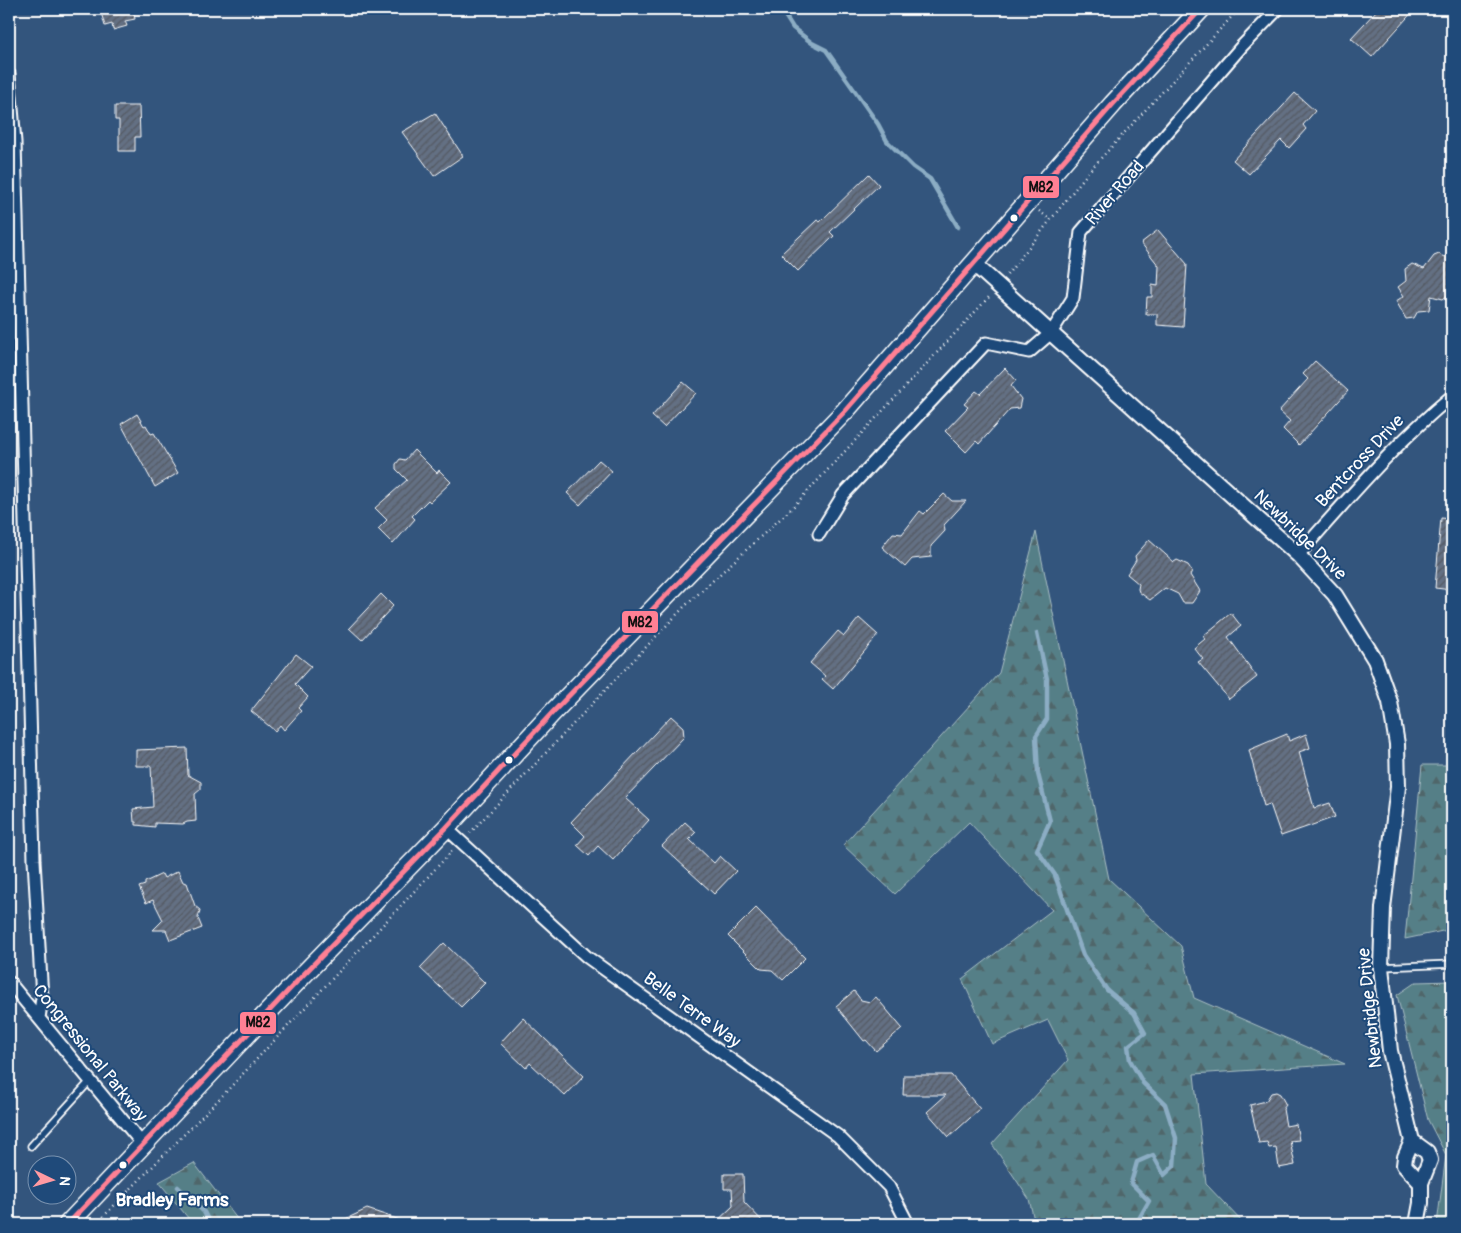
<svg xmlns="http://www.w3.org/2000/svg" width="1461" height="1233" viewBox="0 0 1461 1233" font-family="Pangolin,sans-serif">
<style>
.forest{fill:url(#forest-firs);stroke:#aabfc3}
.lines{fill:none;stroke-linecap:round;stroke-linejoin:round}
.stream{stroke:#8cadc4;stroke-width:4.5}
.building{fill:url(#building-hatch);stroke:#fff}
.service-casing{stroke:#fff;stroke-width:9}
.minor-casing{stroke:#fff;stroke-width:15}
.tertiary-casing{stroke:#fff;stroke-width:18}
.primary-casing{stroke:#fff;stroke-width:21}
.path{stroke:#fff;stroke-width:2.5;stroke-dasharray:1 4;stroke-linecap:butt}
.service{stroke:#1f4a7a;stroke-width:5.5}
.minor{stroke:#1f4a7a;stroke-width:11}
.tertiary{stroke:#1f4a7a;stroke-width:14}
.primary{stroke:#1f4a7a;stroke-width:18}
.bus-1-casing{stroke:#1f4a7a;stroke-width:9}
.bus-1{stroke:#ff8094;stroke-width:5}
.bus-dot{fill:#fff;stroke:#1f4a7a;stroke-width:2}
.labels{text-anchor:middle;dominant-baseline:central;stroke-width:4;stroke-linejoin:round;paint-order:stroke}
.street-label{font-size:18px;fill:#fff;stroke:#1f4a7a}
.neighbourhood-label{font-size:19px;font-weight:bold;fill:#fff;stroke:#1f4a7a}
.line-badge{stroke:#1f4a7a;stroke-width:2}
.pale-badge-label{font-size:14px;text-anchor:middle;font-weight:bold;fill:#111}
</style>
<defs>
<pattern id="forest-firs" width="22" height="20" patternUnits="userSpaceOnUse" patternTransform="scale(1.25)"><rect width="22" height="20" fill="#557f87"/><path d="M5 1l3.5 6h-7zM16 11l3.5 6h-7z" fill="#50666a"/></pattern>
<pattern id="building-hatch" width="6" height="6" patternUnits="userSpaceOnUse" patternTransform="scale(1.25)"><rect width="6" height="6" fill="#636f83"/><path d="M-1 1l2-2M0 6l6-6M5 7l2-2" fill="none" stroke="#555a62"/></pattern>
</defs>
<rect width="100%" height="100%" fill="#33557d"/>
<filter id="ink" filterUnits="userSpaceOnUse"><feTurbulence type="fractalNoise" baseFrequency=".02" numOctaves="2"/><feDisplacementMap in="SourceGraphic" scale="10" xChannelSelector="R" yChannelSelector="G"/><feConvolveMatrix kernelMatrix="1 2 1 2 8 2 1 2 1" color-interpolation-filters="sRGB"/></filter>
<g filter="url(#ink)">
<!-- forest -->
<path class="forest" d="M1036 532 1109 879 1181 946 1194 998 1345 1064 1194 1074 1206 1184 1244 1224H1035L1029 1199 992 1144 1068 1060 1048 1020 992 1044 962 979 1052 910 969 822 895 894 843 845 999 673Z
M1422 765H1452V929L1405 939Z
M1452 981V1224H1437L1446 1155 1428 1120 1397 995 1416 982Z
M194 1163 241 1224H193L159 1182Z"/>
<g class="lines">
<!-- stream -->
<path class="stream" d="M781 9 793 28 812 43 826 50 878 124 887 141 913 167 930 179 958 227
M1037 633 1047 679V719L1036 736 1038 774 1050 821 1037 850 1055 875 1083 955 1107 990 1134 1013 1145 1033 1128 1046 1130 1060 1143 1083 1165 1104 1176 1138 1174 1166 1164 1175 1153 1155 1137 1162 1131 1183 1149 1201 1136 1224
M178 1187 204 1212 210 1224"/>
</g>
<!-- building -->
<path class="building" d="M100 9H133L135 19 125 21 127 26 113 30 112 24 105 26Z
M1378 9H1415L1372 57 1351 38Z
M1295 93 1315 111 1303 125 1306 129 1289 148 1281 140 1249 174 1233 160Z
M115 106H139L140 137H135V151H119V120H115Z
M435 113 463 156 434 176 402 132Z
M869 174 879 185 830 232 834 236 798 271 781 254 817 220 820 222Z
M1158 230 1187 264 1183 327 1157 325V314H1146L1147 297H1152V285L1158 286 1159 266 1141 243Z
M1452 251V282L1449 284 1448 295 1443 299 1431 296 1429 310 1418 311 1414 318 1406 319 1396 301 1404 296 1398 287 1406 281 1405 269 1412 264 1424 269 1434 256 1439 254 1444 257Z
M1315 361 1348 391 1299 445 1283 429 1290 421 1279 411 1308 379 1303 374Z
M1005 368 1016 380 1011 386 1021 399 1019 408 1010 409 979 444 976 441 966 452 945 431 968 407 964 404 976 391 980 394Z
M683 382 696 393 664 427 652 416Z
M137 414 144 426 146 425 151 434 154 433 178 473 155 487 121 424Z
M414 450 437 473 439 470 451 482 430 502 428 500 412 516 415 519 393 544 378 529 387 520 375 508 407 480 396 469V464L400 459 405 460Z
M599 460 612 471 580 505 567 493Z
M944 494 952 501H966L944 525 945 531 931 546V557L912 559 905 567 882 547 893 533 902 534 920 511 924 514Z
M1441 518 1452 519V590L1435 588Z
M1149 540 1174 562 1177 560 1188 565 1192 571 1190 575 1200 591 1192 603H1183L1178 594 1165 588 1150 600 1139 592 1138 589 1139 584 1127 574 1136 560 1135 556Z
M381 594 393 606 362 640 349 628Z
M1231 613 1241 626 1228 637 1257 677 1229 699 1198 662 1203 659 1194 648 1205 639 1203 636Z
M859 618 878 635 833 689 822 679 825 676 810 663 838 631 844 636Z
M296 654 311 666 295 684 308 697 298 708 301 711 284 730 280 725 275 731 251 711Z
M671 716 683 727 684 737 625 798 649 820 613 860 598 846 589 856 577 845 585 836 571 822Z
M1287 734 1289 741 1306 734 1310 748 1299 752 1314 808 1330 803 1335 817 1281 836 1270 804 1264 806 1249 750Z
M187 748 188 775 201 782V789L195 794 196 821 187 822 183 824 155 823V827L136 825V822H134L133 809 153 807 151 766H136V750Z
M685 822 696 832 689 839 714 863 720 856 736 871 714 894 662 846Z
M178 871 183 882 187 883 195 906 200 910 198 918 202 928 170 940 166 930H153L163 920 153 900 146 903 139 887 145 885V882L162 874 164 878Z
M756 908 805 958 783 980 772 970 761 969 728 936Z
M444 943 485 983 461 1007 420 968Z
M854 991 861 1000 870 1002 876 997 902 1028 876 1051 866 1040 864 1041 836 1006Z
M523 1018 584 1076 565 1096 530 1063 526 1068 500 1043Z
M904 1075H951L980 1109 949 1137 927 1112 946 1095H903Z
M1276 1092 1280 1094 1286 1105 1283 1109 1286 1126 1296 1124 1299 1140 1290 1141 1295 1165 1279 1168 1276 1147 1269 1148 1267 1142 1259 1143 1250 1105 1266 1101 1271 1093Z
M724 1174H743L744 1202 765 1224H714L733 1206 732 1189H724Z
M367 1209 406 1222 405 1224H335Z"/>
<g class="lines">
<!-- service casing -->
<g class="service-casing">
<path id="service" d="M1381 967 1452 964
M31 1146 90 1081"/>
</g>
<!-- minor casing -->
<g class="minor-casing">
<path id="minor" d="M9 74 15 142 34 860 42 998 39 1018
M819 534 843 495 986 343 1029 352 1051 333 1073 298 1081 232 1242 46 1278 9
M1298 555C1347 500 1395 443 1452 396
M446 828 587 957 838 1136 889 1187 908 1224
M9 982 144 1146"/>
</g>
<!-- tertiary casing -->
<g class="tertiary-casing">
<path id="tertiary" d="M974 264 1298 555 1335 595 1375 660 1390 702 1397 744 1398 787 1383 908 1381 967 1390 1051 1412 1141 1405 1157 1404 1165 1421 1183
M1412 1141 1427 1152 1430 1160 1421 1183V1203L1417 1224"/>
</g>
<!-- primary casing -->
<g class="primary-casing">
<path id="primary" d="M68 1224 305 973 446 828 553 712 845 411 1113 104 1201 9"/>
</g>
<!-- path -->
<path class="path" d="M1039 211 1051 220
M1007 275 1090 170 1239 9
M470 833 684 607 792 508 989 297
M96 1224 225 1093 454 849"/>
<!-- service -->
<use href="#service" class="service"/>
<!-- minor -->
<use href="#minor" class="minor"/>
<!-- tertiary -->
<use href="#tertiary" class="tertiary"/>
<!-- primary -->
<use href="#primary" class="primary"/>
<!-- bus-1 casing -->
<g class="bus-1-casing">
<path id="bus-1" d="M68 1224 305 973 446 828 553 712 845 411 1113 104 1201 9"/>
</g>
<!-- bus-1 -->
<use href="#bus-1" class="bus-1"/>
</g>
</g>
<!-- markers -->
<g class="bus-dot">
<circle cx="1014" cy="218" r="4.5"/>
<circle cx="509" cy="760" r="4.5"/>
<circle cx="123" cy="1165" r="4.5"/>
</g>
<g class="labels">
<!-- street labels -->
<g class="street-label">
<text transform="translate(1115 193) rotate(-49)">River Road</text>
<text transform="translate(1360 461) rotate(-47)">Bentcross Drive</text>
<text transform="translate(1300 535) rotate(44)">Newbridge Drive</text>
<text transform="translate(1370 1008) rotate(-96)">Newbridge Drive</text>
<text transform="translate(692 1010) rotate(36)">Belle Terre Way</text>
<text transform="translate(90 1053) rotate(51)">Congressional Parkway</text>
</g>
<!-- neighbourhood labels -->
<g class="neighbourhood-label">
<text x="172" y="1200">Bradley Farms</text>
</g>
</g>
<g class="line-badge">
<rect x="1022" y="175" width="38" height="24" rx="5" fill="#ff8094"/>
<rect x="621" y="610" width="38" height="24" rx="5" fill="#ff8094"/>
<rect x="239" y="1011" width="38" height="24" rx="5" fill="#ff8094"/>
</g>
<g class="pale-badge-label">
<text x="1041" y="192">M82</text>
<text x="640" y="627">M82</text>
<text x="258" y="1027">M82</text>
</g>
<!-- margin -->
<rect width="1461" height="1233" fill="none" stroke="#1f4a7a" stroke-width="30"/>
<rect x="15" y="15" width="1431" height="1203" fill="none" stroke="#fff" stroke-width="2" filter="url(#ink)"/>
<!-- north arrow -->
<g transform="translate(52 1180) rotate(95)"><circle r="24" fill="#1f4a7a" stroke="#7992af"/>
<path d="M0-4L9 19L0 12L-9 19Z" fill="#ff9aa2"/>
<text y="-8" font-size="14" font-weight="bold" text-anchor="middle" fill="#ffffff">N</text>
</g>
</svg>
